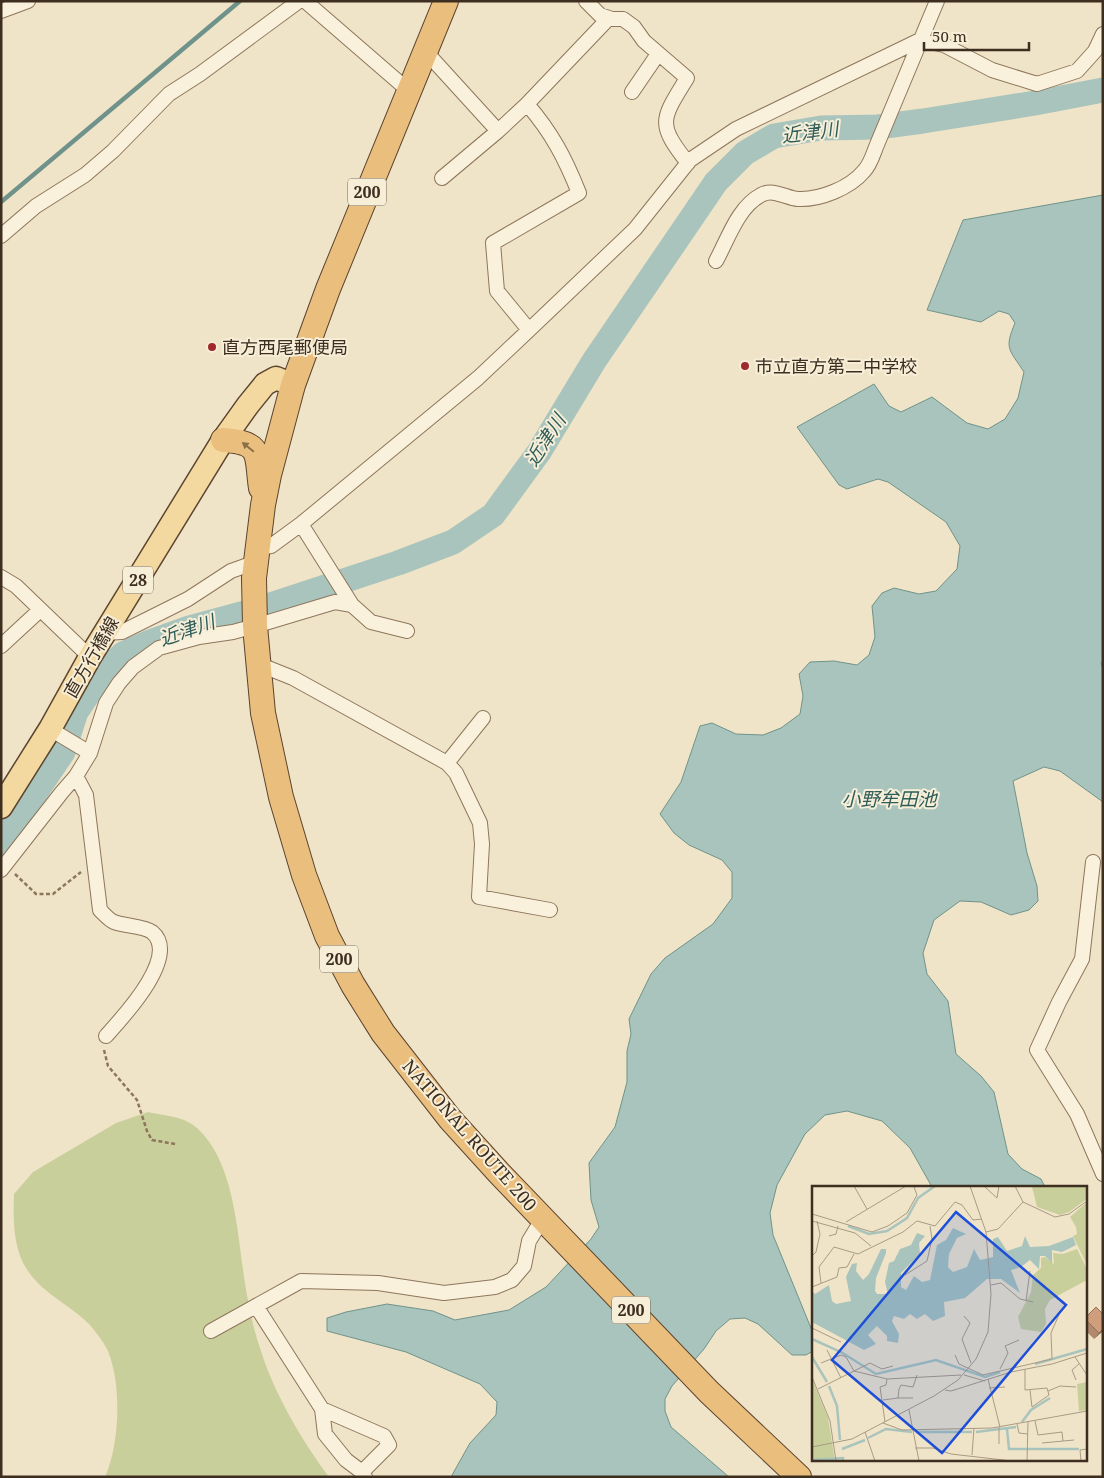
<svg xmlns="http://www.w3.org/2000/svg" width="1104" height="1478" viewBox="0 0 1104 1478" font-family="'Noto Serif','Noto Sans JP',serif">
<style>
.green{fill:#c9cf9b}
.water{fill:#a9c4bc;stroke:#6f938a}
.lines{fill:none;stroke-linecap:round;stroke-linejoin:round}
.stream{stroke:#6f938a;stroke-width:4.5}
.river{stroke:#a9c4bc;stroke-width:25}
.minor-casing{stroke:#8d765c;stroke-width:16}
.primary-casing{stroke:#5b4430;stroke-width:25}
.trunk-casing{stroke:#5b4430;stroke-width:26}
.path{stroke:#8d765c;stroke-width:2.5;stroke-dasharray:4 2.5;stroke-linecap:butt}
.minor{stroke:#faf1dc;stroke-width:14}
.primary{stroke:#f3d9a0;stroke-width:22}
.trunk{stroke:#eabe7c;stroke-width:24}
.wall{fill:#b2896c}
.shaded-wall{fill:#916f58}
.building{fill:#cf9f7d;stroke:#916f58}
.oneway{fill:#8b6f49}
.poi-dot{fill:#9e2a2b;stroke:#f7eed8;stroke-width:2}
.labels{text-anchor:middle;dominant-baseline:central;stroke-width:4;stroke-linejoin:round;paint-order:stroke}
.shield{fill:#f7eed8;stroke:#756857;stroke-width:1}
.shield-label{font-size:16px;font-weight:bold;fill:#3d2e20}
.poi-label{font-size:18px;fill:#3d2e20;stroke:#f7eed8;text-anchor:start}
.street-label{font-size:18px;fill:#3d2e20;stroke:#f7eed8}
.water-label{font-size:19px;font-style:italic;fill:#2f5d5a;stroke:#f7eed8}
.inset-river{fill:none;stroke:#a9c4bc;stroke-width:2.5}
.inset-road{fill:none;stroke:#a89b85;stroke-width:1}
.view{fill:#1d4ed8;fill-opacity:0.15;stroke:#1d4ed8;stroke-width:2.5}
.inset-edge{fill:none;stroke:#3d2e20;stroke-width:2.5}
</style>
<rect width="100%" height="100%" fill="#f0e4c8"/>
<!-- green -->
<path class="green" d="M148 1112C165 1116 184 1116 197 1128 239 1166 237 1248 248 1300 251 1317 255 1334 261 1351 274 1393 302 1441 329 1477H105C120 1444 122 1382 107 1349 103 1341 95 1331 89 1324 69 1304 41 1293 26 1268 13 1247 13 1218 14 1194L33 1172 116 1123Z"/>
<!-- water -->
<path class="water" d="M1103 195V660L1101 663 1103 669V802L1060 771 1044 767 1013 781 1027 853 1037 886 1038 901 1029 910 1011 915 981 902 960 901 934 920 923 953 927 974 948 1001 956 1054 981 1076 994 1092 1008 1154 1022 1169 1041 1179 1045 1187H932L910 1148 882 1121 847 1111 825 1115 805 1134 777 1185 770 1213 773 1235 813 1333V1351L806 1355H792L758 1324 745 1318 730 1319 716 1331 704 1349 672 1386 665 1399V1411L671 1427 729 1477H451L470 1443 496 1415 497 1402 480 1384 406 1352 327 1331V1318L346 1312 387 1304 433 1311 455 1320 509 1310 546 1287 591 1239 599 1227 591 1200 589 1163 615 1127 627 1082V1051L631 1034 629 1019 651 974 665 958 713 924 732 898V872L722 860 689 845 674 833 660 814 681 782 700 726 712 723 736 734 763 735 781 728 800 714 803 696 799 674 810 662 834 661 857 665 869 655 875 637 872 606 882 593 894 588 919 594 936 591 957 569 960 546 946 522 888 482 878 479 847 489 839 485 797 427 874 384 889 406 901 412 932 397 967 423 988 429 1005 419 1018 398 1024 372C1009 349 1004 349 1015 323L1009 314 999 311 981 322 927 310 963 220Z"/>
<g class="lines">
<!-- stream -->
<path class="stream" d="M1 202 240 1"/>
<!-- river -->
<path class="river" d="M1 844 63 752 76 712 102 673 123 654 150 642 189 628 252 611 398 563 453 542 493 515 539 452 594 361 716 182 745 153 774 136 821 128 878 127 923 121 1035 103 1103 90"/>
<!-- minor casing -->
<g class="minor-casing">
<path id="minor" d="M305 1 409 91
M586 1 600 15 612 19H623L634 27 644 41 687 78C662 119 656 123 688 163
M1 11 28 1
M426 52 498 131
M632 92 658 54
M527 104 609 18
M442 178 498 131 527 104C552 133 565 158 579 193L493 243 497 291 529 330
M1 236 36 206 85 175 113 151 169 94 200 74 299 1
M716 261C728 239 738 207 761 195 773 188 786 198 798 199 820 200 850 188 864 171 870 165 873 155 876 147L937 1
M301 524 352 605
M258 548 271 546 301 524 478 378 529 330 635 229 690 160 736 129 920 40 944 45 992 70 1037 84 1077 71 1095 51 1103 34
M1 577 16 586 90 657
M105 633 122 632 188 599 231 571 256 562
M1 646 40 610
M259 671 268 668 293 678 447 763 456 773 480 823 482 844 479 897 550 910
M50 729 90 753
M447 763 483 718
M76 776 86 795 100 910C104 914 109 920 114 922 124 926 144 926 152 932 181 956 122 1018 106 1036
M1093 862 1082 959 1059 1002 1037 1050 1077 1114 1103 1174
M1 870 62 792 76 776 90 753 106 703 119 683 133 667 159 648 199 637 233 632 255 626 335 602 352 605 371 622 407 631
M256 1306 322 1409 325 1434 346 1460 362 1472 365 1477
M211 1331 301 1281 378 1283 444 1293 495 1287 512 1280 524 1266 529 1241 543 1218
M322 1409 384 1436 389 1445 362 1472"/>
</g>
<!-- primary casing -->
<g class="primary-casing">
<path id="primary" d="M1 807 50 729 90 657 223 440 248 405 265 384 276 378 293 385"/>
</g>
<!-- trunk casing -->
<g class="trunk-casing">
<path id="trunk" d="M446 1 328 289 293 385 269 475 263 505 254 578 255 626 263 713 281 797 304 875 327 936 353 985 383 1033 450 1119 499 1173 709 1392 799 1477
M223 440C264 442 256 456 261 488"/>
</g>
<!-- path -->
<path class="path" d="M15 874 36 894H53L81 872
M104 1050 108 1066 137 1100 147 1131 152 1140 175 1144"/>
<!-- minor -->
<use href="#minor" class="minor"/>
<!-- primary -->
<use href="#primary" class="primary"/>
<!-- trunk -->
<use href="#trunk" class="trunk"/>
</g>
<!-- wall -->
<path class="wall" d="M1085 1318 1103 1331 1094 1339 1085 1330Z"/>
<!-- shaded-wall -->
<path class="shaded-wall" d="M1103 1329V1331L1094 1339 1099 1333Z"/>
<!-- building -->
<path class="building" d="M1096 1307 1103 1314V1329L1099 1333 1085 1319V1318Z"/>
<!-- one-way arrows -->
<defs><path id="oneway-solid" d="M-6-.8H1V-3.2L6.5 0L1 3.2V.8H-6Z" transform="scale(1.25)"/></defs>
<use class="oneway" href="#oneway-solid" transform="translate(248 447) rotate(-141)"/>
<!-- markers -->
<g class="poi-dot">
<circle cx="212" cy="347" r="5"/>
<circle cx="745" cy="366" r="5"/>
</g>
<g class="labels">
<!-- shield labels -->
<g class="shield">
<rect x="348" y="178.5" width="38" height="27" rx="4"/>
<rect x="123" y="566.5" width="30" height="27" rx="4"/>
<rect x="320" y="945.5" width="38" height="27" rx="4"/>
<rect x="612" y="1296.5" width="38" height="27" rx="4"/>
</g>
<g class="shield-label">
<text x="367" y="192">200</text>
<text x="138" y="580">28</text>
<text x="339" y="959">200</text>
<text x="631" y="1310">200</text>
</g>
<!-- poi labels -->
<g class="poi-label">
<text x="222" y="347">直方西尾郵便局</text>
<text x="755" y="366">市立直方第二中学校</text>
</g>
<!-- street labels -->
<g class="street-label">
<text transform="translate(91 657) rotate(-60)">直方行橋線</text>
<text transform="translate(470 1135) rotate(49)">NATIONAL ROUTE 200</text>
</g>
<!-- water labels -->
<g class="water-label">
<text transform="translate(810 132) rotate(-7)">近津川</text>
<text transform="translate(545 440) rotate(-57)">近津川</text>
<text transform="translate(187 630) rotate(-19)">近津川</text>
<text x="889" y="799">小野牟田池</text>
</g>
</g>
<!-- overview -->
<g transform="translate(812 1186)">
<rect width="275" height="275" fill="#f0e4c8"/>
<path d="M275 0V13L257 26 248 29 225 21 220 1ZM275 16V79L261 50 265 48 264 41 258 31ZM265 63 275 83V94L238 114 233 123 234 138 229 146 209 143 206 131 219 106 221 89 229 82V72L233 71 242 78 241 67 251 68ZM0 193 16 232 23 275H0ZM275 196V224L267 225 265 198Z" fill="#c9cf9b"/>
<path d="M141 42 154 48 145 52 137 68 136 81 141 86 155 81 162 63 168 74 181 71V53L186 51 195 65 210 60 213 50 218 61 237 60 261 51 264 59 250 66 240 64V77L233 70H228L227 83 218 74 209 81 199 84 208 107 189 93H175L153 112 132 116 133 130 121 135 113 128 105 133 98 128 92 133 82 130 80 135 87 148 86 157 75 155V150L65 140 56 149 64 158 52 164 0 136V105L3 108 17 99 20 115 24 118 39 115 34 91 40 78 45 77 44 85 51 94 57 88 69 63H74V67L64 92 63 105 65 108H76L73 96 77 77 82 75 88 63 99 59 105 47 113 50 107 57 108 68 89 87V101L94 104 102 90 110 96 118 94 125 59 134 54Z" fill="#a9c4bc"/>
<path class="inset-river" d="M36 40 57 48 75 45 95 32 106 12 123 0M0 153 29 166 64 188 124 174 173 191 188 186M0 171 15 196M223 178 275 163M17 200 25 220 28 254M210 236 219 224 238 212M195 243 197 263H267M104 246H160M164 246 204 241M56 252 74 243 100 246M30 263 53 254M0 274 31 272V275"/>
<path class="inset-road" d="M42 0 55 23M203 0 211 16M173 1 185 12 187 0M0 28 60 46 76 40 95 27 105 9 102 1 107 0M0 35 43 47 59 60M34 36 94 0M174 46 186 43 211 16 243 31 257 28 275 15M17 50 24 48 26 40M0 70 4 66 8 48 5 35M93 89 115 75 120 53 118 40M9 97 7 81 22 61 46 68 91 46 105 35 123 40 143 16 150 19 161 34 170 33M179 99 189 97 208 113 221 116M0 101 25 91 27 82 35 81 42 68M214 115 218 85M152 130 158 137 150 153 159 177M0 142 29 156M15 164 29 192M143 169 147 178 171 189 240 173M263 171 275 189M240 173 239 147 249 124M9 177 29 169 34 171 42 185 75 193 149 189M188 183 196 167 193 160 207 154M213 183V204L235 202 237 209 220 221 218 204M152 189 173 195M0 191 18 235 24 275M176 193 188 241M264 194 260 184 267 178M177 202 193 201M6 203 58 177 70 183 81 180M133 204 139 205 199 186 240 178 275 167M236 205 248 200 264 201M101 212H86L87 203 89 199 101 201 105 189M71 214 86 212M97 224 107 275M223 235 226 249 250 246 251 255M73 236 68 201 74 199 75 193M71 237 90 244 180 242 275 225M205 238 207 247 216 248M187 241V258M53 246 63 275M230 257 262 254M0 261 40 253 122 210 146 194 164 173 176 146 179 108 174 46 158 0M103 262H121L139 268 200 275M160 269 162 242M215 275 216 236M269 275 268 264 275 263"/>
<path class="view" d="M144 26 254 119 130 267 20 174Z"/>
<rect width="275" height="275" class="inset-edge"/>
</g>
<!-- border -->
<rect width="1104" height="1478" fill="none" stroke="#3d2e20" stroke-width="5"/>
<!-- scale -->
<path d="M924 42v8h105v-8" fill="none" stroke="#3d2e20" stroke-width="2.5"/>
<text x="932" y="42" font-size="15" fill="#3d2e20" stroke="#f7eed8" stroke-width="4" paint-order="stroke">50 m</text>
</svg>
